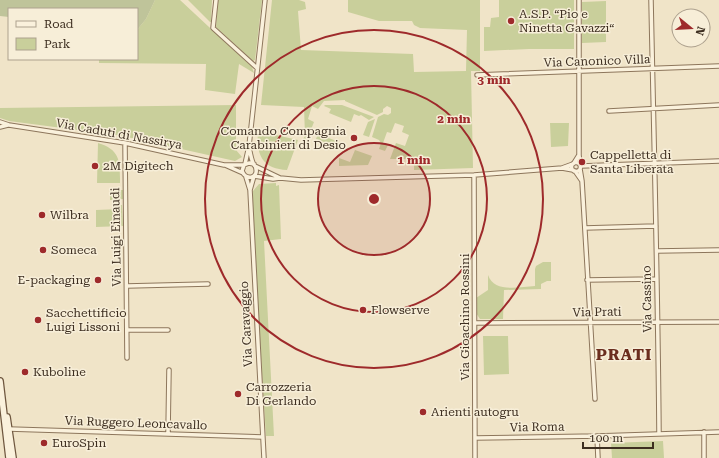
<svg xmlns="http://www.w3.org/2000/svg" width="719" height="458" viewBox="0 0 719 458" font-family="'Roboto Serif',serif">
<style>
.green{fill:#c9cf9b}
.cemetery{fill:#bfc49a}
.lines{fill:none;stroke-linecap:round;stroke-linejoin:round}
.street-casing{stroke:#8d765c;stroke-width:5.5}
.secondary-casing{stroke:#6f573f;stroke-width:8}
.street{stroke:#faf1dc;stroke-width:3.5}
.secondary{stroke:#faf1dc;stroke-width:5.5}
.ring{fill:none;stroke:#9e2a2b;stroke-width:2}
.poi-dot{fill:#9e2a2b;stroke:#f7eed8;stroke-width:1.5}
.labels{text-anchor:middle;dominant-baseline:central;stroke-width:3;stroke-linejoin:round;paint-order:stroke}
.poi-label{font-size:12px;fill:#3d2e20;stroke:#f7eed8;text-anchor:start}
.street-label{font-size:12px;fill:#3d2e20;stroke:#f7eed8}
.district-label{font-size:16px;font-weight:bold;letter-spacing:1px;fill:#6b2e1e;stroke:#f7eed8}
.centre{fill:#9e2a2b;stroke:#f7eed8;stroke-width:2}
.ring-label{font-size:12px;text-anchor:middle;font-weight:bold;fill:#9e2a2b;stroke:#f7eed8;stroke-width:3;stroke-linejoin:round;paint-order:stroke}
</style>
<rect width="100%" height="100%" fill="#f0e4c8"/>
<!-- green -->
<path class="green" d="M155 0H180L252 67 254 73 239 64 235 94 205 90 206 64 99 63V59H137V30L146 19Z
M188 0H212L211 22H210Z
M218 0H262L255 60 253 61 216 27Z
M272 0H299L305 2 306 9 298 11 301 50 413 54 414 72 466 71 467 30 420 28 414 25 412 21H379L348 12V0H480V71H471L473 168 414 170V159H390L396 143 405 146 409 135 402 132 404 126 395 123 391 133 387 132 383 143 388 145 385 151 379 149 381 143 379 140 372 137 378 117 384 114 388 115 391 113V108L387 106 383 109V112L377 115 345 101V100L324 101 318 109 312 106 308 119 314 122 306 142 302 141 305 136 304 107 261 105Z
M499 0H574V49H529L484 51V27H490L491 18 499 17Z
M606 1V42L582 43V2Z
M236 105V150L242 157 235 161 123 136 9 121 0 118V108Z
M325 105H342L374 117 369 120 361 115 359 116 354 114 351 122 329 113 331 109 324 106Z
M375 119 369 137 363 135 368 122Z
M550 123H569L568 146 551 147Z
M258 131 298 140 287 170C261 169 256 153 258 131Z
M318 134 339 142 332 145 316 139Z
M98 143C121 150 120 162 120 183H97Z
M355 150 372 156 368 165 339 166V158L350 162Z
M276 183V186L279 185 281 239 264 241 274 436H266L252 217 253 191 259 184Z
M110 190H123V199L110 200Z
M121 205H122L123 226 96 227V210L120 209Z
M543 262H551V281H547L541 284V289L504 290 503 319H480L476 313V298L488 290V275C494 293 519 287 535 286V269L536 266Z
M483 336H508L509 374 484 375Z
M663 441 664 458H612L611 443Z"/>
<!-- cemetery -->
<path class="cemetery" d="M0 0H155L146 19 137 30V9H9V17L0 16Z"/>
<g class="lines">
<!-- street casing -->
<g class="street-casing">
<path id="street" d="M216 0 213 28 257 68
M651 0C654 145 658 289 659 434
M477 75 719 66
M609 111 719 105
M0 122 9 125 125 143 224 165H244
M0 127 8 125
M125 143 127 358
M249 147C250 152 251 158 253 163 254 166 256 166 256 169 258 178 246 181 242 171L244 165 249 163 254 164
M579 155V0
M571.5 167a4.5 4.5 0 1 1 9 0a4.5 4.5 0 1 1-9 0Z
M574 163 579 155 580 164
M245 164 249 146 265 0
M573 164 562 168 573 170
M225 165 243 173
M255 166 280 178
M581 166 719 161
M575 171 582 181 580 169
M474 175 475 458
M246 177 250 190 264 458
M582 181 595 399
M250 190 254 176 273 179 280 178 301 180 474 175 562 168
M585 228 656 226
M657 251 719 250
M587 280 656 279
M127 286 208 284
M475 323 719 322
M127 330H168
M9 429 262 437
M704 432V458
M168 433 169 370
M597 436 598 458
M475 438 597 436 719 432"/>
</g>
<!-- secondary casing -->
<g class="secondary-casing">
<path id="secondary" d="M0 381 9 458
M7 417 13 458"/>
</g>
<!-- street -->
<use href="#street" class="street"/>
<!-- secondary -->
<use href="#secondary" class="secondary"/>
</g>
<!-- distance rings -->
<circle cx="374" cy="199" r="56" fill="#9e2a2b" fill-opacity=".12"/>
<g class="ring">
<circle cx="374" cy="199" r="56"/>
<circle cx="374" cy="199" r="113"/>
<circle cx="374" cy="199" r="169"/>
</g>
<!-- markers -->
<g class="poi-dot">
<circle cx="511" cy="21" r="4"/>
<circle cx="354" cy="138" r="4"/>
<circle cx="582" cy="162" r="4"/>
<circle cx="95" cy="166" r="4"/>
<circle cx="42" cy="215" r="4"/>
<circle cx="43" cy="250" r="4"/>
<circle cx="98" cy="280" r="4"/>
<circle cx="363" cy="310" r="4"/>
<circle cx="38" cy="320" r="4"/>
<circle cx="25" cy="372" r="4"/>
<circle cx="238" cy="394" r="4"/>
<circle cx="423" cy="412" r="4"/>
<circle cx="44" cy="443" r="4"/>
</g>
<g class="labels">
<!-- poi labels -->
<g class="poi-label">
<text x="519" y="14">A.S.P. “Pio e<tspan x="519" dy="14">Ninetta Gavazzi“</tspan></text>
<text x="346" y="131" text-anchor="end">Comando Compagnia<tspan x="346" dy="14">Carabinieri di Desio</tspan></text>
<text x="590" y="155">Cappelletta di<tspan x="590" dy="14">Santa Liberata</tspan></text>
<text x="103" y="166">2M Digitech</text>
<text x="50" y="215">Wilbra</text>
<text x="51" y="250">Someca</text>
<text x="90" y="280" text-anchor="end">E-packaging</text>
<text x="371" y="310">Flowserve</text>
<text x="46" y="313">Sacchettificio<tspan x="46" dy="14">Luigi Lissoni</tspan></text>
<text x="33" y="372">Kuboline</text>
<text x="246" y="387">Carrozzeria<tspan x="246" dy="14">Di Gerlando</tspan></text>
<text x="431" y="412">Arienti autogru</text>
<text x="52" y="443">EuroSpin</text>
</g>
<!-- street labels -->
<g class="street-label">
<text transform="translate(597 61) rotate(-2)">Via Canonico Villa</text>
<text transform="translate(119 134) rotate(10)">Via Caduti di Nassirya</text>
<text transform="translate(116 237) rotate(-91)">Via Luigi Einaudi</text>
<text transform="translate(647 299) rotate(-91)">Via Cassino</text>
<text transform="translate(597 312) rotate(-1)">Via Prati</text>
<text transform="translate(465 317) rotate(-90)">Via Gioachino Rossini</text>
<text transform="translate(246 324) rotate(-93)">Via Caravaggio</text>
<text transform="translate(136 423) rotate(2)">Via Ruggero Leoncavallo</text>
<text transform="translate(537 427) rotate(-1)">Via Roma</text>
</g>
<!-- district labels -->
<g class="district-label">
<text x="624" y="354">PRATI</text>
</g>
</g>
<circle cx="374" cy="199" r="6" class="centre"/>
<g class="ring-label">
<text x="494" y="84">3 min</text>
<text x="454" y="123">2 min</text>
<text x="414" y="164">1 min</text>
</g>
<!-- legend -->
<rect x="8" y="8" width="130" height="52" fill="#f7eed8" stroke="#ada18e"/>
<rect x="16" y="21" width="20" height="6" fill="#faf1dc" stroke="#ada18e"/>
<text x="44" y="28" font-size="12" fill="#3d2e20">Road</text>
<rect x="16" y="38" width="20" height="12" fill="#c9cf9b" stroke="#ada18e"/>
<text x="44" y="48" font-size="12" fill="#3d2e20">Park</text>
<!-- north arrow -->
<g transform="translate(691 28) rotate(108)"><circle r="19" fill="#f7eed8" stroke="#ada18e"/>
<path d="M0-3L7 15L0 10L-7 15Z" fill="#9e2a2b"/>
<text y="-6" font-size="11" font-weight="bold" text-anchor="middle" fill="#3d2e20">N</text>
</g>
<!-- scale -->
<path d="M583 442v6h70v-6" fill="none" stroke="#3d2e20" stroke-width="2"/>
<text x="589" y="442" font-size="12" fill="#3d2e20" stroke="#f7eed8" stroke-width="3" paint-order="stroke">100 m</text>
</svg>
